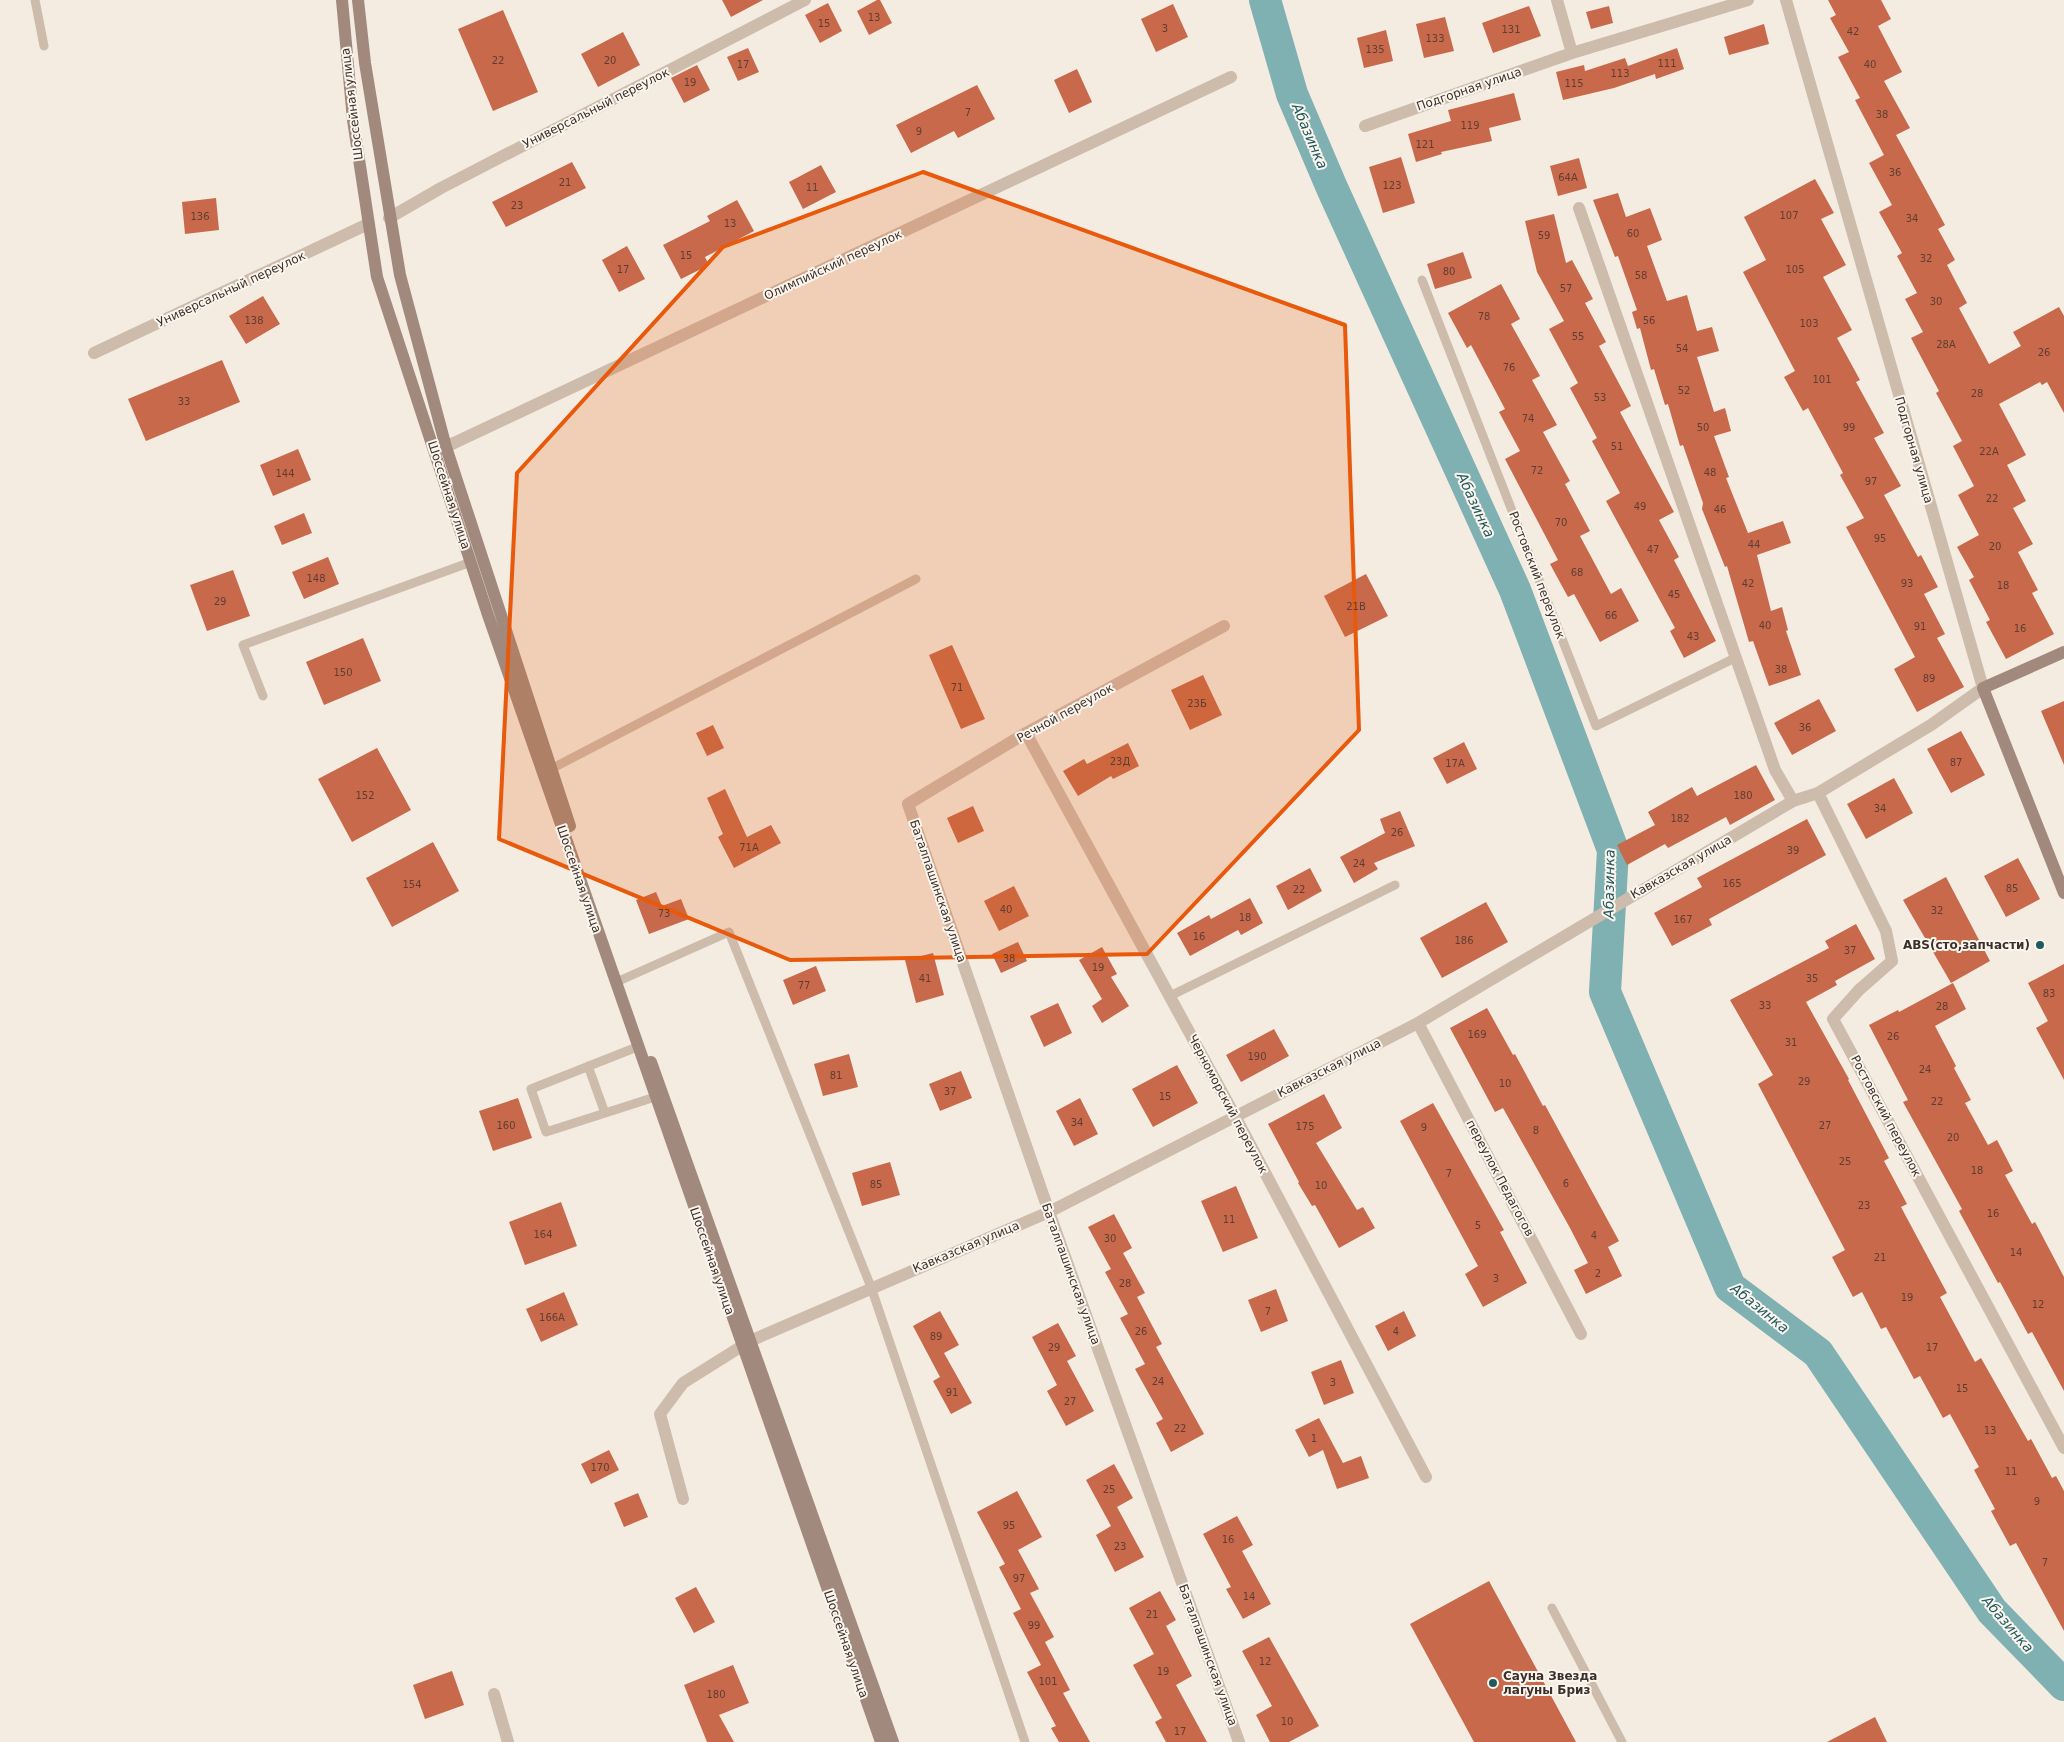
<svg xmlns="http://www.w3.org/2000/svg" width="2064" height="1742" viewBox="0 0 2064 1742" font-family="'DejaVu Sans',sans-serif">
<style>
.lines{fill:none;stroke-linecap:round;stroke-linejoin:round}
.river{stroke:#7fb0b2;stroke-width:32}
.building{fill:#c8694b}
.lane{stroke:#cdbbac;stroke-width:9}
.street{stroke:#cdbbac;stroke-width:12}
.secondary{stroke:#a18a7d;stroke-width:12}
.marked{fill:#e8590c;fill-opacity:0.2;stroke:#e8590c;stroke-width:4;stroke-linejoin:round}
.poi-dot{fill:#1f5a5e;stroke:#fbf5ee;stroke-width:2}
.labels{text-anchor:middle;dominant-baseline:central;stroke-width:4;stroke-linejoin:round;paint-order:stroke}
.number-label{font-size:10px;fill:#5e3e33}
.street-label{font-size:12px;fill:#3b302b;stroke:#fbf5ee}
.poi-label{font-size:12px;font-weight:bold;fill:#3b302b;stroke:#fbf5ee;text-anchor:end}
.water-label{font-size:14px;font-style:italic;fill:#1f5a5e;stroke:#fbf5ee}
</style>
<rect width="100%" height="100%" fill="#f4ebe1"/>
<g class="lines">
<!-- river -->
<path class="river" d="M1265 0 1292 94 1332 188 1515 590 1613 850 1605 992 1730 1287 1818 1353 1992 1611 2064 1685"/>
</g>
<!-- building -->
<path class="building" d="M722 0H763L731 17Z
M877 0H880L892 23 869 35 857 11Z
M1828 0H1881L1891 19 1878 26 1902 72 1884 81 1910 128 1896 135 1945 225 1938 229 1955 260 1947 265 1967 303 1959 308 1989 364 2021 346 2013 332 2059 307 2064 316V413L2047 382 2042 385 2040 382 1999 404 2026 455 2007 465 2026 501 2013 508 2033 544 2018 552 2038 590 2032 593 2054 634 2006 659 1986 622 1990 620 1969 580 1974 577 1957 547 1979 535 1958 495 1974 486 1953 446 1962 441 1936 393 1939 391 1911 338 1923 332 1905 299 1917 293 1897 256 1902 253 1879 212 1892 205 1869 163 1884 155 1855 100 1860 98 1838 57 1849 52 1830 18 1836 15Z
M828 3 842 31 820 43 805 15Z
M1173 4 1188 37 1156 52 1141 19Z
M1529 6 1541 36 1493 53 1482 23Z
M1609 6 1613 23 1591 29 1586 12Z
M503 10 538 92 493 111 458 29Z
M1445 17 1454 51 1424 58 1416 24Z
M1764 24 1769 44 1729 55 1724 37Z
M1386 30 1393 61 1364 68 1357 38Z
M623 32 640 65 598 87 581 54Z
M748 48 759 72 738 81 727 57Z
M1677 48 1684 69 1656 79 1655 74 1614 88 1563 100 1556 72 1584 65 1585 71 1625 58 1628 66Z
M697 65 710 90 684 103 671 78Z
M1077 69 1092 102 1069 113 1054 80Z
M977 85 995 119 958 138 954 131 911 153 896 125Z
M1514 93 1521 120 1489 128 1492 141 1441 152 1442 154 1416 162 1408 134 1451 121 1448 110Z
M1401 157 1415 203 1383 213 1369 167Z
M1579 158 1587 188 1558 196 1550 166Z
M572 162 586 188 506 227 492 202Z
M821 165 836 192 803 209 789 182Z
M1815 179 1834 213 1821 219 1846 265 1823 277 1852 330 1837 338 1860 380 1856 382 1884 433 1874 438 1901 486 1884 495 1918 557 1921 555 1938 587 1924 594 1945 634 1937 638 1964 687 1917 712 1894 669 1915 657 1846 527 1864 518 1840 475 1843 473 1808 408 1803 411 1784 377 1795 371 1743 272 1766 260 1744 217Z
M1618 193 1626 217 1650 208 1662 240 1647 246 1667 301 1687 295 1697 331 1712 327 1719 351 1697 357 1714 412 1725 408 1731 431 1714 436 1729 477 1726 478 1748 533 1783 521 1791 543 1757 555 1771 611 1782 607 1788 630 1786 631 1801 675 1769 686 1753 641 1749 642 1727 566 1725 567 1702 509 1703 503 1683 445 1680 446 1668 404 1665 405 1654 369 1651 370 1640 328 1637 329 1632 312 1637 310 1618 256 1615 257 1593 200Z
M216 198 219 230 185 234 182 202Z
M737 200 754 231 705 257 709 265 681 279 663 245 710 221 707 216Z
M1554 214 1566 263 1572 260 1593 299 1585 303 1606 342 1599 346 1631 406 1620 412 1674 512 1659 520 1679 557 1674 560 1716 641 1684 658 1670 631 1675 628 1606 501 1620 493 1592 441 1597 438 1570 388 1578 383 1549 329 1564 321 1537 272 1525 221Z
M627 246 645 279 619 292 602 260Z
M1463 252 1472 278 1435 289 1427 264Z
M1501 284 1520 319 1511 324 1540 376 1532 380 1557 425 1543 432 1570 481 1565 484 1590 531 1580 536 1611 594 1621 588 1639 621 1600 642 1574 594 1568 597 1550 564 1558 560 1505 459 1520 451 1499 412 1505 409 1471 345 1467 348 1448 313Z
M263 296 280 324 246 344 229 316Z
M222 360 240 402 146 441 128 399Z
M298 449 311 480 273 496 260 465Z
M304 513 312 533 282 545 274 526Z
M328 557 339 584 304 599 292 572Z
M233 570 250 616 207 631 190 585Z
M1366 574 1388 616 1345 637 1324 596Z
M363 638 381 681 324 705 306 662Z
M952 645 985 719 961 729 929 655Z
M1203 675 1222 715 1190 730 1171 690Z
M1819 699 1836 731 1792 755 1774 723Z
M2064 701V765L2041 711Z
M713 725 724 748 707 756 696 733Z
M1961 731 1985 775 1951 793 1927 749Z
M1464 742 1477 769 1447 784 1433 758Z
M1128 743 1139 766 1113 779 1111 776 1078 796 1063 771 1084 759 1087 764Z
M377 748 411 810 352 842 318 779Z
M1756 765 1775 800 1730 825 1726 817 1668 848 1665 844 1627 865 1617 845 1655 825 1648 812 1692 787 1697 796Z
M1894 778 1913 813 1866 839 1847 804Z
M725 789 747 837 771 825 781 843 734 868 718 837 723 834 707 798Z
M973 806 984 831 958 843 947 818Z
M1400 811 1415 846 1374 863 1378 869 1354 883 1340 857 1385 833 1380 819Z
M1807 819 1826 855 1709 919 1712 925 1672 946 1654 913 1702 887 1697 878Z
M433 842 459 891 392 927 366 878Z
M2018 858 2040 899 2006 917 1984 876Z
M1310 868 1322 891 1288 910 1276 886Z
M1946 877 1990 961 1951 983 1903 900Z
M1014 886 1029 916 999 931 984 901Z
M656 892 662 906 681 899 689 919 649 934 636 900Z
M1250 898 1263 923 1241 935 1238 930 1190 956 1177 933 1209 915 1211 919Z
M1486 902 1508 942 1442 978 1420 938Z
M1856 924 1875 959 1835 981 1837 985 1806 1002 1849 1079 1848 1080 1889 1158 1884 1161 1907 1204 1901 1207 1947 1293 1940 1297 1975 1362 1981 1358 2028 1441 2031 1439 2052 1478 2056 1476 2064 1491V1631L2016 1543 2010 1546 1991 1511 1995 1509 1974 1470 1979 1467 1950 1414 1943 1418 1920 1376 1914 1379 1886 1327 1881 1329 1862 1292 1853 1297 1832 1257 1845 1250 1758 1084 1773 1075 1730 1000 1829 948 1825 941Z
M1018 942 1027 961 1001 973 992 954Z
M1102 947 1117 974 1111 977 1129 1006 1102 1023 1092 1006 1102 999 1079 960Z
M933 953 944 995 916 1003 905 960Z
M2064 964V1080L2036 1028 2048 1021 2028 983Z
M816 966 826 991 793 1005 783 980Z
M1953 983 1966 1009 1935 1026 1956 1066 1954 1068 1971 1100 1965 1103 1988 1145 1997 1140 2013 1171 2005 1175 2032 1224 2035 1222 2064 1277V1391L2032 1332 2028 1334 2000 1282 1998 1283 1959 1211 1962 1209 1903 1102 1908 1100 1869 1025 1898 1010 1899 1012Z
M1058 1003 1072 1033 1044 1047 1030 1016Z
M1487 1008 1513 1055 1515 1054 1543 1106 1545 1105 1619 1241 1608 1247 1622 1276 1586 1294 1574 1270 1588 1263 1570 1228 1503 1108 1495 1112 1450 1028Z
M1274 1029 1289 1056 1241 1082 1226 1055Z
M849 1054 858 1087 823 1096 814 1064Z
M1177 1065 1198 1103 1153 1127 1132 1089Z
M961 1071 972 1098 940 1111 929 1084Z
M1324 1094 1342 1128 1316 1143 1357 1210 1363 1207 1375 1228 1339 1248 1315 1205 1312 1206 1298 1183 1299 1182 1268 1124Z
M518 1098 532 1138 493 1151 479 1111Z
M1080 1098 1098 1134 1074 1146 1056 1111Z
M1433 1103 1504 1230 1500 1232 1527 1283 1483 1307 1465 1274 1478 1266 1400 1121Z
M890 1162 900 1195 862 1206 852 1173Z
M1236 1186 1258 1238 1223 1252 1201 1201Z
M561 1202 577 1246 525 1265 509 1222Z
M1114 1214 1132 1248 1123 1253 1145 1293 1137 1297 1162 1344 1156 1347 1204 1434 1171 1452 1156 1423 1163 1419 1135 1369 1145 1364 1120 1318 1128 1314 1105 1272 1111 1269 1088 1227Z
M1276 1289 1288 1321 1261 1332 1248 1300Z
M564 1292 578 1325 541 1342 526 1309Z
M940 1311 959 1345 944 1353 972 1403 951 1414 933 1381 940 1377 913 1326Z
M1404 1311 1416 1336 1388 1351 1375 1326Z
M1058 1323 1076 1356 1067 1361 1094 1411 1066 1426 1047 1391 1057 1385 1032 1337Z
M1341 1360 1354 1393 1324 1405 1311 1372Z
M1319 1418 1343 1463 1361 1456 1369 1478 1337 1489 1323 1450 1309 1457 1295 1430Z
M609 1450 619 1470 591 1484 581 1464Z
M1114 1464 1133 1498 1117 1507 1144 1557 1115 1572 1096 1535 1111 1526 1086 1480Z
M1017 1491 1042 1537 1018 1550 1039 1589 1030 1593 1054 1637 1045 1642 1070 1690 1063 1693 1090 1742H1059L1051 1728 1056 1726 1027 1672 1041 1665 1013 1613 1021 1609 999 1567 1005 1564 977 1512Z
M638 1493 648 1517 624 1527 614 1503Z
M1237 1516 1253 1545 1242 1551 1271 1604 1243 1619 1226 1589 1231 1587 1203 1534Z
M1489 1581 1576 1742H1474L1410 1624Z
M696 1587 715 1622 694 1633 675 1598Z
M1160 1591 1176 1620 1166 1626 1192 1676 1176 1685 1207 1742H1166L1155 1722 1162 1718 1133 1665 1154 1654 1129 1608Z
M1269 1637 1319 1726 1289 1742H1270L1256 1715 1272 1706 1242 1651Z
M733 1665 749 1703 719 1715 734 1742H707L684 1685Z
M452 1671 464 1705 425 1719 413 1685Z
M1875 1717 1887 1742H1827Z"/>
<g class="lines">
<!-- lane -->
<path class="lane" d="M35 0 44 46
M1422 280 1596 726 1735 658
M263 696 243 645 471 562
M551 769 916 579
M621 980 729 932 871 1287 1025 1742
M1170 996 1395 885
M637 1047 531 1089 546 1132 655 1097
M588 1066 605 1113
M1552 1608 1622 1742"/>
<!-- street -->
<path class="street" d="M1557 0 1572 53
M1365 126 1572 53 1748 0
M1579 208 1775 770 1793 801
M389 218 441 188 805 0
M94 353 368 224
M437 451 1231 77
M1224 626 1026 733 908 804 1049 1212 1239 1742
M1026 733 1235 1116 1426 1477
M1818 793 1886 931 1892 961 1859 990 1833 1019 2064 1448
M1418 1023 1581 1334
M683 1499 660 1414 683 1383 750 1341 1049 1212 1418 1023 1793 801 1818 793 1931 725 1983 688 1786 0
M494 1694 508 1742"/>
<!-- secondary -->
<path class="secondary" d="M342 0 353 120 377 277 488 615 881 1742
M358 0 365 63 400 275 446 447 570 826
M2064 652 1983 688 2064 893
M651 1062 893 1742"/>
</g>
<!-- marked area -->
<path class="marked" d="M923 172 1345 325 1359 730 1147 954 790 960 499 839 517 473 723 247Z"/>
<!-- markers -->
<g class="poi-dot">
<circle cx="2040" cy="945" r="5"/>
<circle cx="1493" cy="1683" r="5"/>
</g>
<g class="labels">
<!-- number labels -->
<g class="number-label">
<text x="874" y="17">13</text>
<text x="824" y="23">15</text>
<text x="1165" y="28">3</text>
<text x="1511" y="29">131</text>
<text x="1853" y="31">42</text>
<text x="1435" y="38">133</text>
<text x="1375" y="49">135</text>
<text x="498" y="60">22</text>
<text x="610" y="60">20</text>
<text x="1667" y="63">111</text>
<text x="743" y="64">17</text>
<text x="1870" y="64">40</text>
<text x="1620" y="73">113</text>
<text x="690" y="82">19</text>
<text x="1574" y="83">115</text>
<text x="968" y="112">7</text>
<text x="1882" y="114">38</text>
<text x="1470" y="125">119</text>
<text x="919" y="131">9</text>
<text x="1425" y="144">121</text>
<text x="1895" y="172">36</text>
<text x="1568" y="177">64А</text>
<text x="565" y="182">21</text>
<text x="1392" y="185">123</text>
<text x="812" y="187">11</text>
<text x="517" y="205">23</text>
<text x="1789" y="215">107</text>
<text x="200" y="216">136</text>
<text x="1912" y="218">34</text>
<text x="730" y="223">13</text>
<text x="1633" y="233">60</text>
<text x="1544" y="235">59</text>
<text x="686" y="255">15</text>
<text x="1926" y="258">32</text>
<text x="623" y="269">17</text>
<text x="1795" y="269">105</text>
<text x="1449" y="271">80</text>
<text x="1641" y="275">58</text>
<text x="1566" y="288">57</text>
<text x="1936" y="301">30</text>
<text x="1484" y="316">78</text>
<text x="254" y="320">138</text>
<text x="1649" y="320">56</text>
<text x="1809" y="323">103</text>
<text x="1578" y="336">55</text>
<text x="1946" y="344">28А</text>
<text x="1682" y="348">54</text>
<text x="2044" y="352">26</text>
<text x="1509" y="367">76</text>
<text x="1822" y="379">101</text>
<text x="1684" y="390">52</text>
<text x="1977" y="393">28</text>
<text x="1600" y="397">53</text>
<text x="184" y="401">33</text>
<text x="1528" y="418">74</text>
<text x="1703" y="427">50</text>
<text x="1849" y="427">99</text>
<text x="1617" y="446">51</text>
<text x="1989" y="451">22А</text>
<text x="1537" y="470">72</text>
<text x="1710" y="472">48</text>
<text x="285" y="473">144</text>
<text x="1871" y="481">97</text>
<text x="1992" y="498">22</text>
<text x="1640" y="506">49</text>
<text x="1720" y="509">46</text>
<text x="1561" y="522">70</text>
<text x="1880" y="538">95</text>
<text x="1754" y="544">44</text>
<text x="1995" y="546">20</text>
<text x="1653" y="549">47</text>
<text x="1577" y="572">68</text>
<text x="316" y="578">148</text>
<text x="1748" y="583">42</text>
<text x="1907" y="583">93</text>
<text x="2003" y="585">18</text>
<text x="1674" y="594">45</text>
<text x="220" y="601">29</text>
<text x="1356" y="606">21В</text>
<text x="1611" y="615">66</text>
<text x="1765" y="625">40</text>
<text x="1920" y="626">91</text>
<text x="2020" y="628">16</text>
<text x="1693" y="636">43</text>
<text x="1781" y="669">38</text>
<text x="343" y="672">150</text>
<text x="1929" y="678">89</text>
<text x="957" y="687">71</text>
<text x="1197" y="703">23Б</text>
<text x="1805" y="727">36</text>
<text x="1120" y="761">23Д</text>
<text x="1956" y="762">87</text>
<text x="1455" y="763">17А</text>
<text x="365" y="795">152</text>
<text x="1743" y="795">180</text>
<text x="1880" y="808">34</text>
<text x="1680" y="818">182</text>
<text x="1397" y="832">26</text>
<text x="749" y="847">71А</text>
<text x="1793" y="850">39</text>
<text x="1359" y="863">24</text>
<text x="1732" y="883">165</text>
<text x="412" y="884">154</text>
<text x="2012" y="888">85</text>
<text x="1299" y="889">22</text>
<text x="1006" y="909">40</text>
<text x="1937" y="910">32</text>
<text x="664" y="913">73</text>
<text x="1245" y="917">18</text>
<text x="1683" y="919">167</text>
<text x="1199" y="936">16</text>
<text x="1464" y="940">186</text>
<text x="1850" y="950">37</text>
<text x="1009" y="958">38</text>
<text x="1098" y="967">19</text>
<text x="925" y="978">41</text>
<text x="1812" y="978">35</text>
<text x="804" y="985">77</text>
<text x="2049" y="993">83</text>
<text x="1765" y="1005">33</text>
<text x="1942" y="1006">28</text>
<text x="1477" y="1034">169</text>
<text x="1893" y="1036">26</text>
<text x="1791" y="1042">31</text>
<text x="1257" y="1056">190</text>
<text x="1925" y="1069">24</text>
<text x="836" y="1075">81</text>
<text x="1804" y="1081">29</text>
<text x="1505" y="1083">10</text>
<text x="950" y="1091">37</text>
<text x="1165" y="1096">15</text>
<text x="1937" y="1101">22</text>
<text x="1077" y="1122">34</text>
<text x="506" y="1125">160</text>
<text x="1825" y="1125">27</text>
<text x="1305" y="1126">175</text>
<text x="1424" y="1127">9</text>
<text x="1536" y="1130">8</text>
<text x="1953" y="1137">20</text>
<text x="1845" y="1161">25</text>
<text x="1977" y="1170">18</text>
<text x="1449" y="1173">7</text>
<text x="1566" y="1183">6</text>
<text x="876" y="1184">85</text>
<text x="1321" y="1185">10</text>
<text x="1864" y="1205">23</text>
<text x="1993" y="1213">16</text>
<text x="1229" y="1219">11</text>
<text x="1478" y="1225">5</text>
<text x="543" y="1234">164</text>
<text x="1594" y="1235">4</text>
<text x="1110" y="1238">30</text>
<text x="2016" y="1252">14</text>
<text x="1880" y="1257">21</text>
<text x="1598" y="1273">2</text>
<text x="1496" y="1278">3</text>
<text x="1125" y="1283">28</text>
<text x="1907" y="1297">19</text>
<text x="2038" y="1304">12</text>
<text x="1268" y="1311">7</text>
<text x="552" y="1317">166А</text>
<text x="1141" y="1331">26</text>
<text x="1396" y="1331">4</text>
<text x="936" y="1336">89</text>
<text x="1054" y="1347">29</text>
<text x="1932" y="1347">17</text>
<text x="1158" y="1381">24</text>
<text x="1333" y="1382">3</text>
<text x="1962" y="1388">15</text>
<text x="952" y="1392">91</text>
<text x="1070" y="1401">27</text>
<text x="1180" y="1428">22</text>
<text x="1990" y="1430">13</text>
<text x="1314" y="1438">1</text>
<text x="600" y="1467">170</text>
<text x="2011" y="1471">11</text>
<text x="1109" y="1489">25</text>
<text x="2037" y="1501">9</text>
<text x="1009" y="1525">95</text>
<text x="1228" y="1539">16</text>
<text x="1120" y="1546">23</text>
<text x="2045" y="1562">7</text>
<text x="1019" y="1578">97</text>
<text x="1249" y="1596">14</text>
<text x="1152" y="1614">21</text>
<text x="1034" y="1625">99</text>
<text x="1265" y="1661">12</text>
<text x="1163" y="1671">19</text>
<text x="1048" y="1681">101</text>
<text x="716" y="1694">180</text>
<text x="1287" y="1721">10</text>
<text x="1180" y="1731">17</text>
</g>
<!-- street labels -->
<g class="street-label">
<text transform="translate(1469 89) rotate(-19)">Подгорная улица</text>
<text transform="translate(352 104) rotate(-97)">Шоссейная улица</text>
<text transform="translate(596 108) rotate(-27)">Универсальный переулок</text>
<text transform="translate(833 265) rotate(-25)">Олимпийский переулок</text>
<text transform="translate(231 289) rotate(-25)">Универсальный переулок</text>
<text transform="translate(1914 450) rotate(74)">Подгорная улица</text>
<text transform="translate(449 495) rotate(72)">Шоссейная улица</text>
<text transform="translate(1537 575) rotate(69)">Ростовский переулок</text>
<text transform="translate(1065 713) rotate(-29)">Речной переулок</text>
<text transform="translate(1681 867) rotate(-30)">Кавказская улица</text>
<text transform="translate(579 879) rotate(71)">Шоссейная улица</text>
<text transform="translate(938 891) rotate(71)">Баталпашинская улица</text>
<text transform="translate(1329 1068) rotate(-27)">Кавказская улица</text>
<text transform="translate(1228 1104) rotate(62)">Черноморский переулок</text>
<text transform="translate(1886 1116) rotate(62)">Ростовский переулок</text>
<text transform="translate(1500 1178) rotate(62)">переулок Педагогов</text>
<text transform="translate(966 1247) rotate(-23)">Кавказская улица</text>
<text transform="translate(712 1261) rotate(71)">Шоссейная улица</text>
<text transform="translate(1071 1274) rotate(70)">Баталпашинская улица</text>
<text transform="translate(846 1644) rotate(71)">Шоссейная улица</text>
<text transform="translate(1208 1655) rotate(70)">Баталпашинская улица</text>
</g>
<!-- poi labels -->
<g class="poi-label">
<text x="2030" y="945">ABS(сто,запчасти)</text>
<text x="1503" y="1676" text-anchor="start">Сауна Звезда<tspan x="1503" dy="14">лагуны Бриз</tspan></text>
</g>
<!-- water labels -->
<g class="water-label">
<text transform="translate(1310 136) rotate(67)">Абазинка</text>
<text transform="translate(1476 505) rotate(65)">Абазинка</text>
<text transform="translate(1609 884) rotate(-89)">Абазинка</text>
<text transform="translate(1760 1308) rotate(39)">Абазинка</text>
<text transform="translate(2008 1624) rotate(49)">Абазинка</text>
</g>
</g>
</svg>
